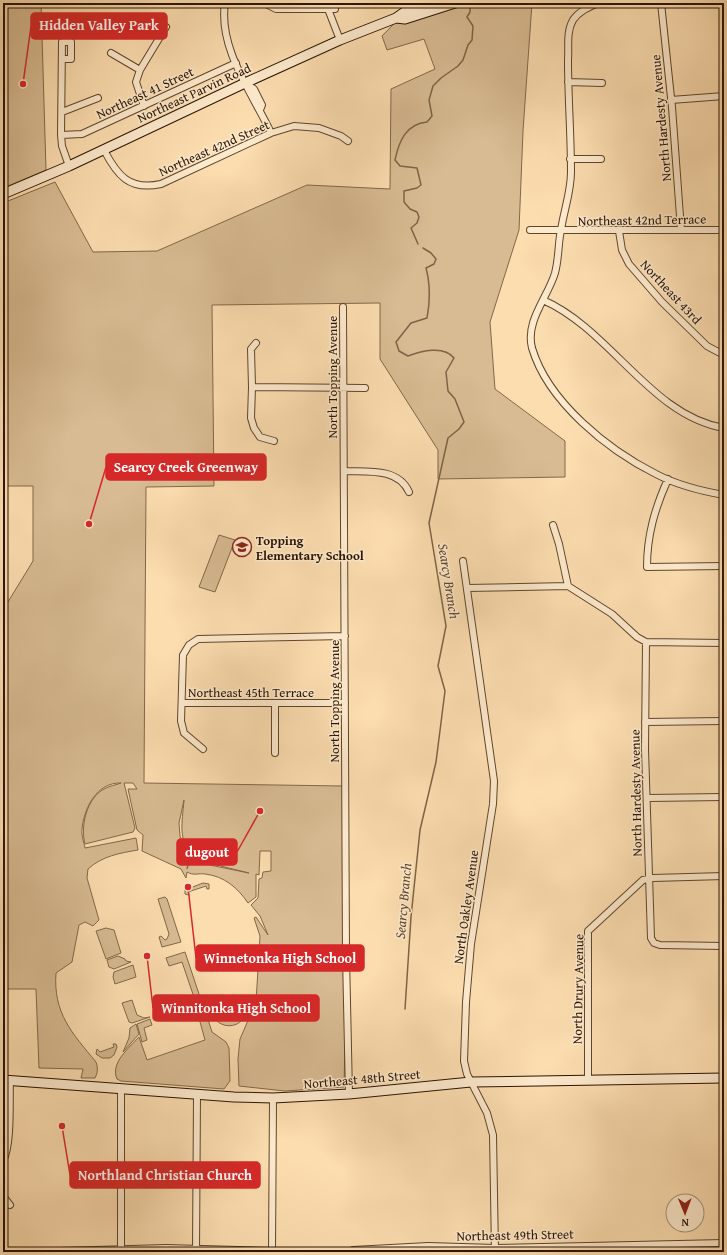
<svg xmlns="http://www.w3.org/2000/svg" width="727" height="1255" viewBox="0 0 727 1255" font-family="'Gentium Book Plus',serif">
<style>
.green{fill:#d8bb92;stroke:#816849;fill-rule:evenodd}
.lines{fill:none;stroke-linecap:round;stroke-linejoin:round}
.stream{stroke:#7d6446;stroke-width:1.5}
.street-casing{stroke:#5e462c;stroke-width:8}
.secondary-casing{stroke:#2a1400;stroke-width:11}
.street{stroke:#fde9cc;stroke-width:6}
.secondary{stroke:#fde9cc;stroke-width:9}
.labels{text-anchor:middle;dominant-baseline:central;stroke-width:3;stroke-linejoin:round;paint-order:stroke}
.street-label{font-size:13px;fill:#2a1400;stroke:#fde9cc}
.poi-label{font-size:13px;font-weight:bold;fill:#2a1400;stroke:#fde9cc;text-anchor:start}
.water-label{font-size:14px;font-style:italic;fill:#62492e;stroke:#fde9cc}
.leader{fill:none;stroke:#d62828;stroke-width:1.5}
.callout-dot{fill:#d62828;stroke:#fde9cc;stroke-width:1.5}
.callout{fill:#d62828;stroke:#d62828;stroke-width:1.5}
.callout-label{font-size:14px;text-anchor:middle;font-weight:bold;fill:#fff}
</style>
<rect width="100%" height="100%" fill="#fcddb0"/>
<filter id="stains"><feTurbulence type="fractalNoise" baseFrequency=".005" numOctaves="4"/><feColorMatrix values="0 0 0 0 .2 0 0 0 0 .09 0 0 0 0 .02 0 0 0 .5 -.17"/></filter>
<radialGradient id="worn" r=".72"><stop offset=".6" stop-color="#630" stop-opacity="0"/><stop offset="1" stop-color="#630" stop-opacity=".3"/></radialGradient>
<!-- green -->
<path class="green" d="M3 3H41L46 170 3 188Z
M414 3H532L523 131 519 230 490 322 495 389 565 441V477L438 479V450L380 359V303L212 305 214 486 146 487 144 783 343 786 345 1042 344 1087 285 1091 239 1086 238 1059 240 1039 256 1002 260 936 254 918 256 917 268 935 260 916 251 905 258 898 259 879 262 878 263 872 271 871V851H260L259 875 256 874V897L248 903C238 888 224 876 205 874 198 873 194 876 187 872L186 878 181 869 142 851 143 835 137 830 128 789H137L133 783H124L135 828 133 832 85 844C80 826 87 798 104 789 109 786 116 785 121 783 97 782 84 808 82 829 81 835 84 842 85 848L136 838 138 850C120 853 102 856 88 869L87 878 99 920 93 926 85 922 79 925 72 962 56 973C53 1013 72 1033 96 1062 98 1068 98 1072 95 1078H81L83 1069 39 1068 36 989H3V610L33 561V486H3V203L55 182 93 252 157 251 307 185 390 189 391 89 435 69 424 39 387 50 382 36ZM184 800C182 825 178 836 192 859L249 873 190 861 187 869 189 856 180 836 179 823Z
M219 535 235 540 215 592 199 587Z
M203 883 209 884V889H207L206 886 188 892 189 895 185 894V890Z
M165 897 167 899 181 942 162 947 159 937 161 936 165 940 167 939 169 934 158 899Z
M106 928 114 930 121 953 106 959 96 931Z
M185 952 202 1003 200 1006H197L182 962 169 966 166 958Z
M118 956 125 959 126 961 131 962 114 969 109 967 107 960Z
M133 965 136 977 115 984 113 977 114 972Z
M132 1000 137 1015 144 1018 150 1017 132 1023 129 1022 122 1003Z
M242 1006 246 1008C247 1025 226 1032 215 1019L217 1015 219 1018 243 1009Z
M201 1009 205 1010 212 1032 226 1042 229 1048 230 1081 224 1089 121 1081 117 1079C110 1063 129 1048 139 1037L147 1060 205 1040 197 1011Z
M150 1019 152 1025 144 1028 147 1040 142 1042 137 1024Z
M136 1024 139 1034 123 1052 129 1038 130 1028Z
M113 1044H116L117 1047 114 1055 110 1058H102L96 1054 97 1049 100 1052 114 1047Z"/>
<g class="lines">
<!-- stream -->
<path class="stream" d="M418 244 411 228 417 223 419 217 417 212 410 209 404 202V191L417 188 421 185 417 168 400 166 395 160C399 141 406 124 427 122L432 116 429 100 433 86 441 78 458 66 463 60 468 45 472 40 473 26 467 17 470 12V5
M405 1009 411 917 420 830 436 762 445 691 438 666 446 626 429 523 448 438 459 429 464 422 455 399 448 391 446 372 454 358C444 345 421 351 408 356L399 351 396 342 411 323 427 318C430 302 430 283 426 268L434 264 436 259 431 253 423 248"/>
<!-- street casing -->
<g class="street-casing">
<path id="street" d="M225 3C218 49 253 94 271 133
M264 3 276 9H335
M598 3C589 7 579 11 573 20 566 32 569 47 568 60 568 97 571 134 571 172 571 192 564 210 561 230 558 244 559 258 555 273 548 297 525 321 532 348 548 402 608 450 656 474 677 485 701 491 724 495
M661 3 672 107 681 230
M328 9 340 40
M111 53 140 70
M62 59H71V42H62L61 135 62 146 69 166
M568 82 602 83
M245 83 254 89 262 105 260 110
M671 100 724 96
M144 106 136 82 140 70 166 27
M62 112 98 98
M61 135 82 134 236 63
M104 150C117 175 129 191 161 184L271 133 294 126 319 128 341 136 348 141
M570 159H601
M530 230H724
M619 231 622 250 629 264 662 302 707 346 724 355
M543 300C611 330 651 416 724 428
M343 307 346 956 349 1094
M256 343 251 349 252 387 251 418 254 428 260 437 274 441
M252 387 365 388
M344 471C366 472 398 467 409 492
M668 479C655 508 647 535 647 567L724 566
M553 525 559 544 568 586 612 614 637 637 646 642 724 643
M463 561 494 781 493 804 471 944 466 1002 464 1061 467 1074 487 1113 493 1135 495 1252
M467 588 568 586
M646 642 645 749 651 938 654 943 660 945 724 946
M182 703H345
M645 722 724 721
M203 749 184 733 181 721 183 655 189 645 198 639 345 636
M275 753V703
M647 798 724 797
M588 1079V931L643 880 653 878 724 876
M121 1088V1252
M3 1161C12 1144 9 1101 10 1081
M3 1196 10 1205
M60 1251 166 1248 272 1251
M196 1252 197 1094
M272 1252 273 1098
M352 1252 353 1250 428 1246 495 1248 724 1243"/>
</g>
<!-- secondary casing -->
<g class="secondary-casing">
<path id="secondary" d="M396 18 405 19 455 3
M3 194 69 166 245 83 340 40 396 18 406 11 427 3
M3 1080 234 1097 273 1098 349 1094 471 1082 724 1078"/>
</g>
<!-- street -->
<use href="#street" class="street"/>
<!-- secondary -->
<use href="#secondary" class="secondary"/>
</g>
<!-- icons -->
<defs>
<g id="school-ring" transform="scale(1)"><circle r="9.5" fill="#fde9cc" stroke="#8f2418" stroke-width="1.5"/><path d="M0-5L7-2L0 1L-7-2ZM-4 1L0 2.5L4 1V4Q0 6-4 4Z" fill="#8f2418"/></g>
</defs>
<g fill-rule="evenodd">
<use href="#school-ring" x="242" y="547"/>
</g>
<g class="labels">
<!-- street labels -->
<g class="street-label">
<text transform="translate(145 93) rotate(-25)">Northeast 41 Street</text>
<text transform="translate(194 93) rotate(-25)">Northeast Parvin Road</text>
<text transform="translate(661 118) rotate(-95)">North Hardesty Avenue</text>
<text transform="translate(214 148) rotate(-24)">Northeast 42nd Street</text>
<text transform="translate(642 220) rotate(-1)">Northeast 42nd Terrace</text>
<text transform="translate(671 292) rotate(47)">Northeast 43rd</text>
<text transform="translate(332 377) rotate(-90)">North Topping Avenue</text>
<text x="251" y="692">Northeast 45th Terrace</text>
<text transform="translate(334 701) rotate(-90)">North Topping Avenue</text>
<text transform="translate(636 793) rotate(-91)">North Hardesty Avenue</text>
<text transform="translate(466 907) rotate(-82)">North Oakley Avenue</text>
<text transform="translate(578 989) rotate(-89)">North Drury Avenue</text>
<text transform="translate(362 1079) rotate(-5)">Northeast 48th Street</text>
<text transform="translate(515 1235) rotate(-1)">Northeast 49th Street</text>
</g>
<!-- poi labels -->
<g class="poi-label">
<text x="256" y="540">Topping<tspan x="256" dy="15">Elementary School</tspan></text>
</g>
<!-- water labels -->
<g class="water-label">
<text transform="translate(449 581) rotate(81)">Searcy Branch</text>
<text transform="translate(403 901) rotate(-85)">Searcy Branch</text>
</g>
</g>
<!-- callouts -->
<path class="leader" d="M23 84L31 26M89 524L106 467M260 811L237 852M188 887L196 958M147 956L153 1008M62 1126L70 1175"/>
<g class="callout-dot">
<circle cx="23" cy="84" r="4"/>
<circle cx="89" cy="524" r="4"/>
<circle cx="260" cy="811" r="4"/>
<circle cx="188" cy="887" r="4"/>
<circle cx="147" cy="956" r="4"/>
<circle cx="62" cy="1126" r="4"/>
</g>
<g class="callout">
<rect x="31" y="13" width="136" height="26" rx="4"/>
<rect x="106" y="454" width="160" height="26" rx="4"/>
<rect x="177" y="839" width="60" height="26" rx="4"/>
<rect x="196" y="945" width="168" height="26" rx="4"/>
<rect x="153" y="995" width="166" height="26" rx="4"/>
<rect x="70" y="1162" width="190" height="26" rx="4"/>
</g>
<g class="callout-label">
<text x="99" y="30">Hidden Valley Park</text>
<text x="186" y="472">Searcy Creek Greenway</text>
<text x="207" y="857">dugout</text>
<text x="280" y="963">Winnetonka High School</text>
<text x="236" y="1013">Winnitonka High School</text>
<text x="165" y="1180">Northland Christian Church</text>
</g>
<!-- margin -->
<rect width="727" height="1255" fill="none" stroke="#fcddb0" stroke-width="16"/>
<rect x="4" y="4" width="719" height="1247" fill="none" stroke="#2a1400" stroke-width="2"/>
<rect x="8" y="8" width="711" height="1239" fill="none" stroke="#2a1400"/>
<!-- north arrow -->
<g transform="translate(685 1213) rotate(179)"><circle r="19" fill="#fde9cc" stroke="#a9947a"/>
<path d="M0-3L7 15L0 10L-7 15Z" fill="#8f2418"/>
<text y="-6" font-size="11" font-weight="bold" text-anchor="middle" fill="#2a1400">N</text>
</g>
<rect width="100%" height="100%" filter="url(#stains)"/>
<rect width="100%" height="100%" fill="url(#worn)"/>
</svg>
